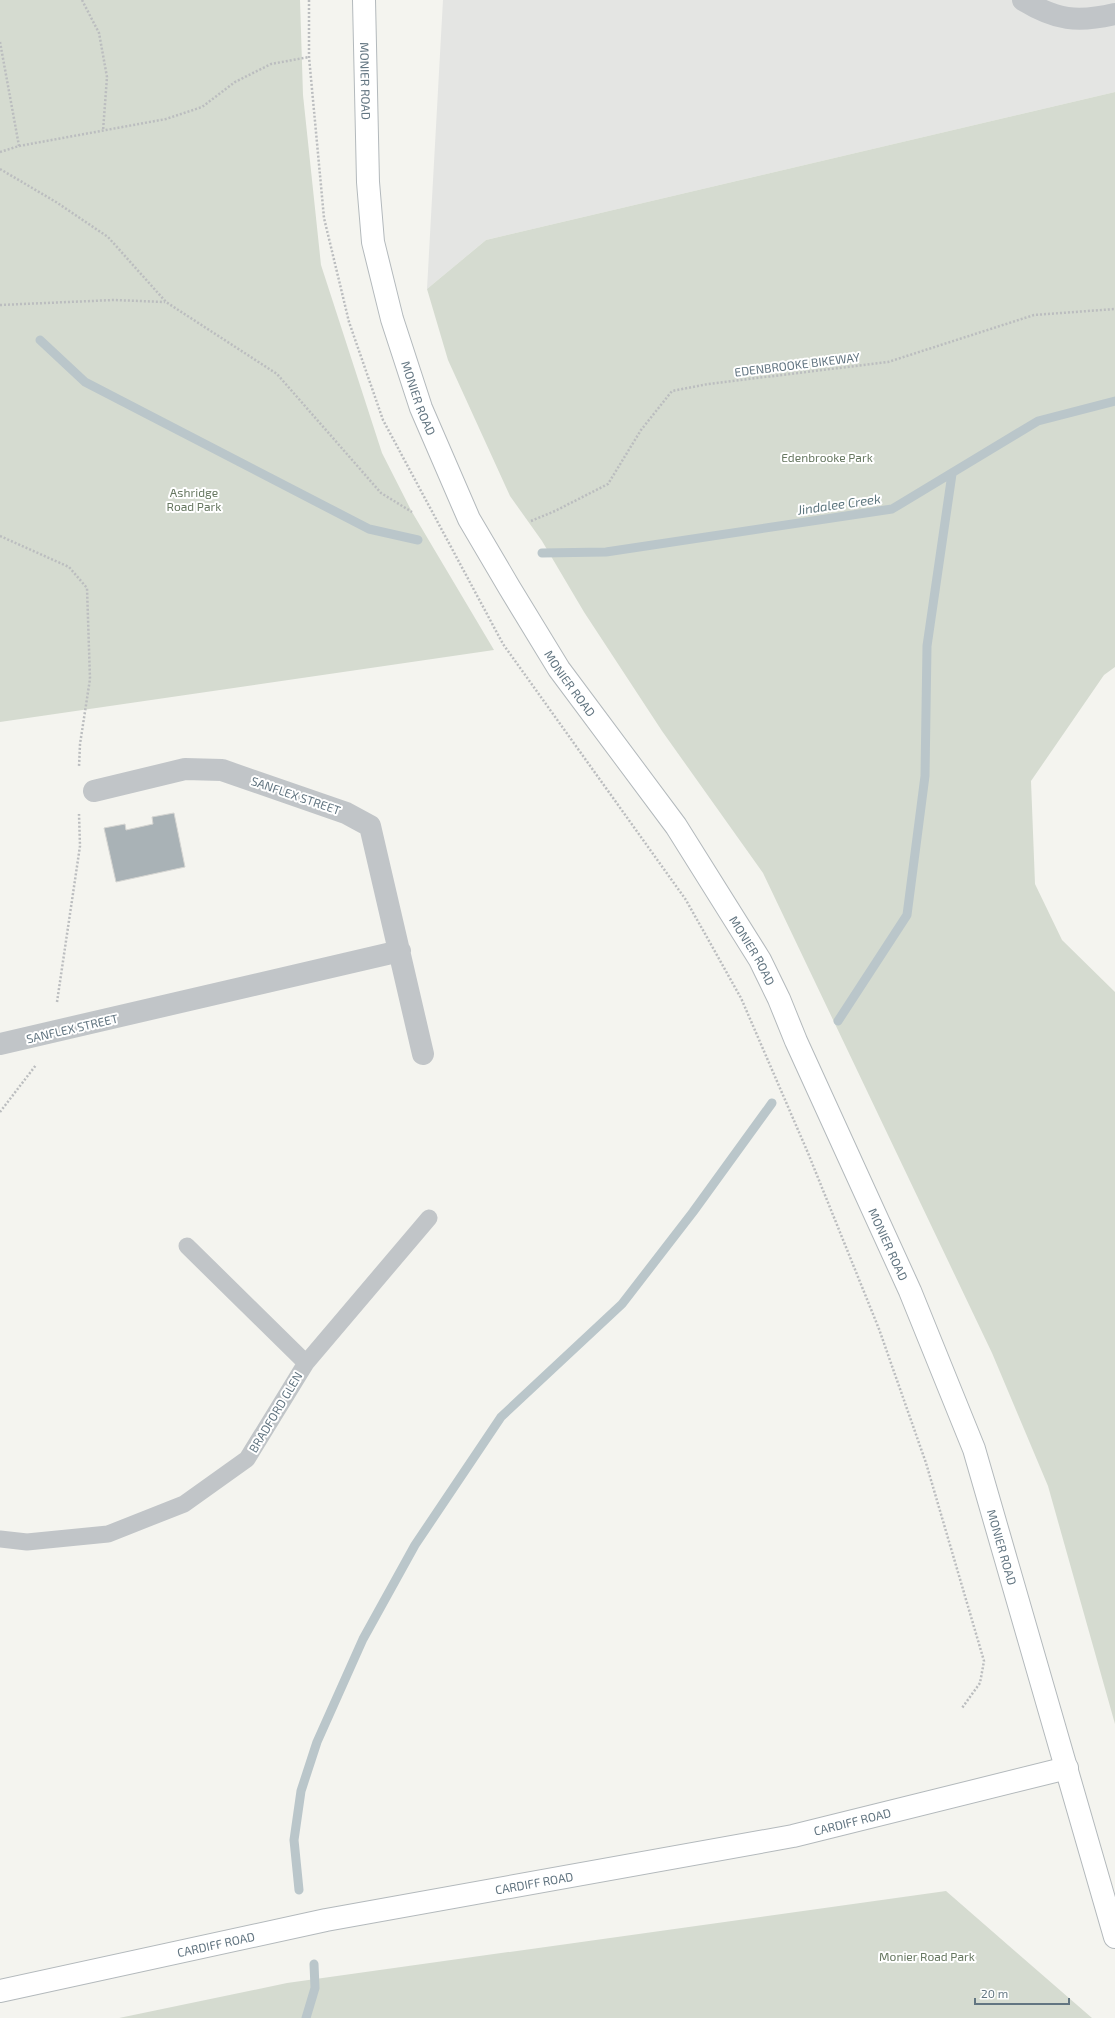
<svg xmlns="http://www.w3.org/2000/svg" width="1115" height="2018" viewBox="0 0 1115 2018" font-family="'Exo 2',sans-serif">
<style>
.built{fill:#e4e5e3}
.green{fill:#d5dbd0}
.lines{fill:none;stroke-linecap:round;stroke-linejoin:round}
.stream{stroke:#bac6ca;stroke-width:9}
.building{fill:#a9b2b6;stroke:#d5d5d2}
.secondary-casing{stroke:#b3b9bc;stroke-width:24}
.path{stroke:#bbbdbf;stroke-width:2.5;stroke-dasharray:2 2;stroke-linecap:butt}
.service{stroke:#c1c5c8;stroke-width:17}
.minor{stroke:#c1c5c8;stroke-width:22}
.secondary{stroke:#fff;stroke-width:22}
.labels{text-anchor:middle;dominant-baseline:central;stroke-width:4;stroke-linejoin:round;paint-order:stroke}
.street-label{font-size:12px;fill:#627581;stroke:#fff}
.park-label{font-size:12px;fill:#677861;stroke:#fff}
.water-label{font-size:13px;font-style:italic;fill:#5e777f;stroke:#fff}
</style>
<rect width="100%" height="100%" fill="#f4f4ef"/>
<!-- built -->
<path class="built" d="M443 0H1115V92L486 240 427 289Z"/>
<!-- green -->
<path class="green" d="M0 0H300L303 95 321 265 382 453 412 512 494 650 0 722Z
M1115 92V667L1104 675 1031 781 1035 884 1062 940 1115 992V1724L1048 1486 992 1353 763 873 662 731 584 612 542 541 510 496 448 360 427 289 486 240Z
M946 1891 1092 2018H119L287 1983Z"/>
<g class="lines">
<!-- stream -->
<path class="stream" d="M40 340 85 382 369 529 418 540
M542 553 606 552 892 509 1038 421 1115 401
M838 1021 907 915 925 776 927 646 952 474
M299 1890 294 1840 301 1791 317 1742 363 1639 415 1545 501 1417 622 1304 693 1212 772 1103
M306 2018 315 1988 314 1964"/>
</g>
<!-- building -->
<path class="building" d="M174 813 185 867 116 882 104 828 125 824 126 830 153 824 152 817Z"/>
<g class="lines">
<!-- secondary casing -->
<g class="secondary-casing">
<g id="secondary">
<path id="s1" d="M364 0 368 182 373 242 392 319 421 408 469 519 509 587 559 669 676 826 760 960 779 999 796 1041 910 1291 974 1449 1115 1937"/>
<path id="s2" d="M0 1991 326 1920 793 1836 1067 1768"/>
</g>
</g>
<!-- path -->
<path class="path" d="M82 0 99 33 107 77 103 131
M309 0V57L324 218 349 322 383 420 503 644 686 900 741 998 808 1153 879 1329 926 1463 984 1661 980 1683 962 1708
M0 42 19 146
M0 152 19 146 166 119 202 107 235 82 271 64 309 57
M0 169 56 202 108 237 166 302 277 374 381 493 412 512
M0 305 114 300 165 302
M531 521 555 511 608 484 641 430 672 391 708 384 888 362 1034 315 1115 309
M0 536 69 567 87 588 90 679 80 744 79 767
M57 1002 80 846 79 814
M0 1112 36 1065"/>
<!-- service -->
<path class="service" d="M187 1246 306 1363
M0 1539 27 1542 108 1534 184 1504 247 1459 306 1363 429 1218"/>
<!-- minor -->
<path class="minor" d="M1023 0C1056 20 1077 23 1115 14
M94 791 185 769 222 770 346 813 370 826 423 1054
M0 1044 400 951"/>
<!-- secondary -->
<use href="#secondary" class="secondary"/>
</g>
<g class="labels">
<!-- street labels -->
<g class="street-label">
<text stroke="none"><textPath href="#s1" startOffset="81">MONIER ROAD</textPath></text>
<text transform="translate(797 364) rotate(-7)">EDENBROOKE BIKEWAY</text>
<text stroke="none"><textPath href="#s1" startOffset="405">MONIER ROAD</textPath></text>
<text stroke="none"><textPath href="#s1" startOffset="729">MONIER ROAD</textPath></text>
<text transform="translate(296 795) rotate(19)">SANFLEX STREET</text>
<text stroke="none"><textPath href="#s1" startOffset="1053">MONIER ROAD</textPath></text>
<text transform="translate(72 1028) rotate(-13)">SANFLEX STREET</text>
<text stroke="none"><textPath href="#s1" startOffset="1377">MONIER ROAD</textPath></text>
<text transform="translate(275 1412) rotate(-59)">BRADFORD GLEN</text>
<text stroke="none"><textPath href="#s1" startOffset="1701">MONIER ROAD</textPath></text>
<text stroke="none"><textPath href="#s2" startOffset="869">CARDIFF ROAD</textPath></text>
<text stroke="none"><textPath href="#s2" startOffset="545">CARDIFF ROAD</textPath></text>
<text stroke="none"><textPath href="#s2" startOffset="221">CARDIFF ROAD</textPath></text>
</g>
<!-- park labels -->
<g class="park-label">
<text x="827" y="457">Edenbrooke Park</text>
<text x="194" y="492">Ashridge<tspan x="194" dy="14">Road Park</tspan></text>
<text x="927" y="1956">Monier Road Park</text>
</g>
<!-- water labels -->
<g class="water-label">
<text transform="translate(839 504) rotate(-8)">Jindalee Creek</text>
</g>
</g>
<!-- scale -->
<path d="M975 1998v6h94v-6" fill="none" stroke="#627581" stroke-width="2"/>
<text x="981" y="1998" font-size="12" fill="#627581" stroke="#ffffff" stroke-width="3" paint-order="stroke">20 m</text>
</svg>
